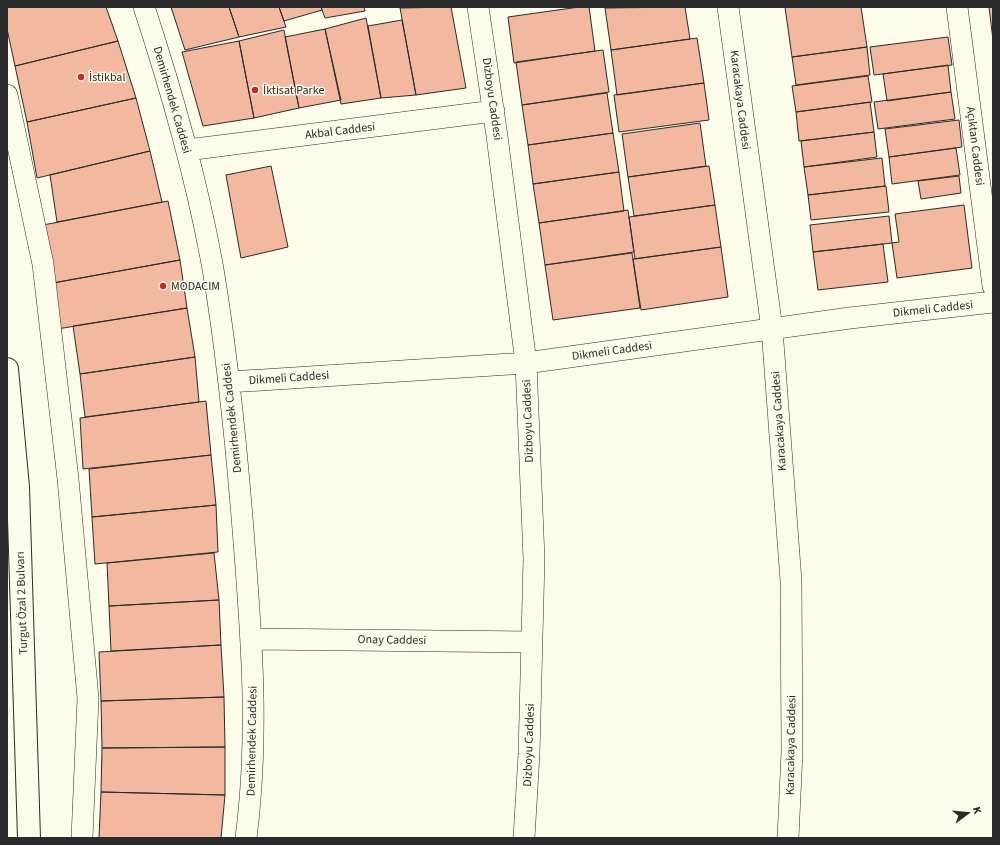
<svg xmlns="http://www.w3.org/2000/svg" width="1000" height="845" viewBox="0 0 1000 845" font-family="'Source Sans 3',sans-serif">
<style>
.building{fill:#f2b8a0;stroke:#2b2b2b}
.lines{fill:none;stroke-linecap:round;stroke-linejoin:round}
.minor-casing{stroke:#2b2b2b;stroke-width:22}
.highway-casing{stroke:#2b2b2b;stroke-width:24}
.minor{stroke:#fdfbea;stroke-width:21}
.highway{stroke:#fdfbea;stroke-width:22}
.poi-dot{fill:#c62828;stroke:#fdfbea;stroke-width:1.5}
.labels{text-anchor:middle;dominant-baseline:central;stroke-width:3;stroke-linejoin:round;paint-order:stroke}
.poi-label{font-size:12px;fill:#2b2b2b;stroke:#fdfbea;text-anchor:start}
.street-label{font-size:12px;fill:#2b2b2b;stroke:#fdfbea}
</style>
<rect width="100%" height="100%" fill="#fdfbea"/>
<!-- building -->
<path class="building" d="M7 7H106L118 41 15 66 7 29Z
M171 7H229L239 37 185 50Z
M229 7H279L286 27 239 37Z
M279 7H321L322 10 284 21Z
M321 7H364L365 11 325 18Z
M451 7 466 88 416 95 400 8Z
M579 7H589L595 51 514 63 508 17Z
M685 7 690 39 611 50 605 8Z
M785 7H861L867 47 792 57Z
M989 7H993V40Z
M366 18 381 98 341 104 325 29Z
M402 20 416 95 381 98 368 26Z
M325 29 341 100 299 108 285 37Z
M284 30 299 108 254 118 239 41Z
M948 37 952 65 874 75 870 47Z
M697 38 704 83 617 95 611 50Z
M118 41 136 98 27 122 15 66Z
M239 41 254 118 203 126 182 52Z
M867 47 870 75 796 85 792 57Z
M603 50 609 92 522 105 516 62Z
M948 65 951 92 887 101 883 74Z
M868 76 872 102 796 112 792 86Z
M704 83 709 120 619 132 614 95Z
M951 92 955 119 878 129 874 102Z
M607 93 613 133 528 145 522 105Z
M136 98 150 151 37 178 27 122Z
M870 102 874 132 799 141 796 112Z
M959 120 962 147 889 157 885 129Z
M700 123 706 166 628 177 622 134Z
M874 132 877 157 804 167 801 141Z
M613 133 619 172 533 184 528 145Z
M956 148 960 175 892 184 889 157Z
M150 151 162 202 57 222 50 175Z
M882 158 885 186 808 195 804 167Z
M271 166 288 247 241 258 226 175Z
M709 166 715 205 634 216 628 177Z
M619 172 624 211 539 223 533 184Z
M959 176 961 193 921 199 918 181Z
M886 186 889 212 811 220 808 195Z
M168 201 180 260 53 283 43 225Z
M715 205 721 247 635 259 629 217Z
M964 205 972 268 897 278 892 243 899 242 895 214Z
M628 210 634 252 545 265 539 223Z
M889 216 892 243 813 252 810 225Z
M883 244 888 282 818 290 813 252Z
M721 247 728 297 641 310 633 259Z
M632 253 640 308 553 320 545 265Z
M180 260 187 308 57 329 53 283Z
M187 308 195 357 80 374 73 326Z
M195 357 199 402 85 417 80 374Z
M206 401 211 455 83 469 80 418Z
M211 455 216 505 92 517 89 469Z
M216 505 218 552 95 564 92 517Z
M214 553 219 600 109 606 107 563Z
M219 600 221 645 111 651 109 606Z
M221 645 224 697 101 701 99 652Z
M224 697 225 747 102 748 101 701Z
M225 747V795L101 792 102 748Z
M101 792 225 795 221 838H99Z"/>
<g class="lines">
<!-- minor casing -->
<g class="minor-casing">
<path id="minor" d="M144 7C172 92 197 180 213 269 228 359 237 451 244 542 252 643 259 737 246 838
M478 7 497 136 526 363 534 559 529 754 524 838
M728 7 772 329 791 581 792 752 788 838
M957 7 993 286
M7 95 43 264 68 479 88 698 82 838
M187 150 494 111
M229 382 526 363 850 318 993 302
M252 639 532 642"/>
</g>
<!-- highway casing -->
<g class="highway-casing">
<path id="highway" d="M7 369 18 487 29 838"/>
</g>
<!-- minor -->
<use href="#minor" class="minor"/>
<!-- highway -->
<use href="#highway" class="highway"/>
</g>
<!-- markers -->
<g class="poi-dot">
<circle cx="81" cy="77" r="4"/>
<circle cx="255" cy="90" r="4"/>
<circle cx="163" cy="286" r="4"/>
</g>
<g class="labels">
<!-- poi labels -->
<g class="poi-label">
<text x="89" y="77">İstikbal</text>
<text x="263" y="90">İktisat Parke</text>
<text x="171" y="286">MODACIM</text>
</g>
<!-- street labels -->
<g class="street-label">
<text transform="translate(492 99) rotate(82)">Dizboyu Caddesi</text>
<text transform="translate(172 100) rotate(74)">Demirhendek Caddesi</text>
<text transform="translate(740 100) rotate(83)">Karacakaya Caddesi</text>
<text transform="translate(340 131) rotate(-7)">Akbal Caddesi</text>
<text transform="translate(975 146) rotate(83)">Açıktan Caddesi</text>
<text transform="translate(933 309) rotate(-6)">Dikmeli Caddesi</text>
<text transform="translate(612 351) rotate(-8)">Dikmeli Caddesi</text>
<text transform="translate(289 378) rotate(-4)">Dikmeli Caddesi</text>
<text transform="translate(232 418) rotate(-96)">Demirhendek Caddesi</text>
<text transform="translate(528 421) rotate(-92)">Dizboyu Caddesi</text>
<text transform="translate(779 421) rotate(-94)">Karacakaya Caddesi</text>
<text transform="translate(22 603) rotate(-92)">Turgut Özal 2 Bulvarı</text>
<text transform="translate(392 640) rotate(1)">Onay Caddesi</text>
<text transform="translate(252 741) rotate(-89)">Demirhendek Caddesi</text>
<text transform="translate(529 745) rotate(-88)">Dizboyu Caddesi</text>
<text transform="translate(791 745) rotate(-89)">Karacakaya Caddesi</text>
</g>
</g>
<!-- border -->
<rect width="1000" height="845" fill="none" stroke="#2b2b2b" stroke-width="16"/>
<!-- north arrow -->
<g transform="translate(968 813) rotate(74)" stroke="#fdfbea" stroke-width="3" paint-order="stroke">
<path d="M0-3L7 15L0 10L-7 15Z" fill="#2b2b2b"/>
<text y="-6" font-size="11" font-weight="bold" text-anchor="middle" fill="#2b2b2b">K</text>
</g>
</svg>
